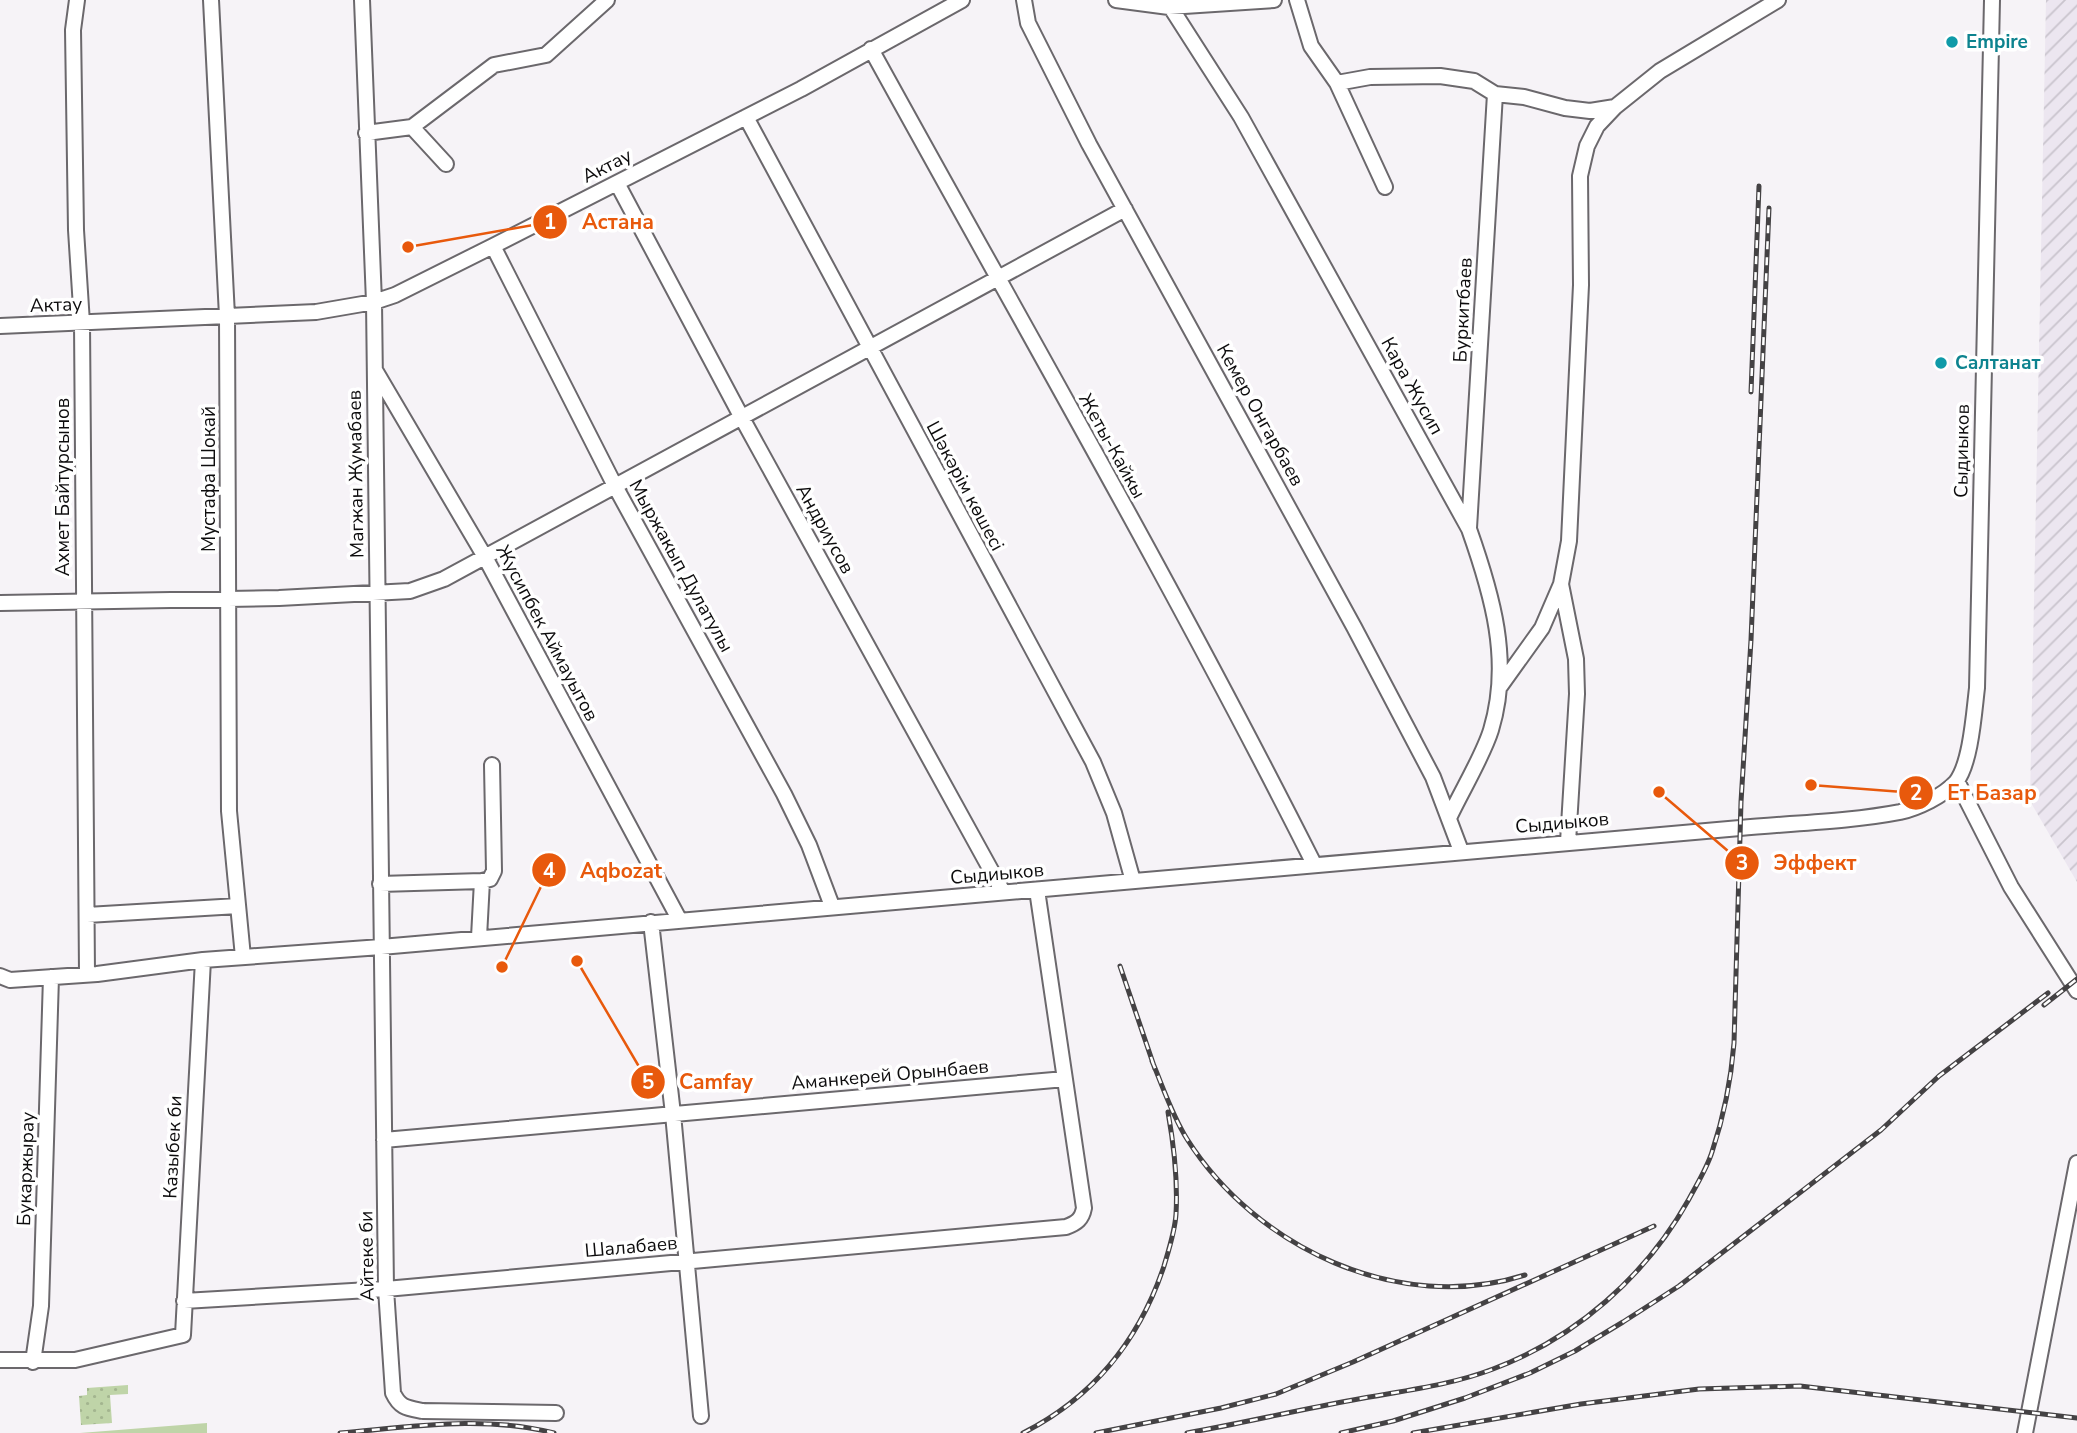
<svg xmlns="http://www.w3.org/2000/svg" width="2077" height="1433" viewBox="0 0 2077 1433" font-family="'Nunito Sans',sans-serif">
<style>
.industrial{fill:url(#industrial-furrows)}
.grass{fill:#bfd4a8}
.park{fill:url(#park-dots)}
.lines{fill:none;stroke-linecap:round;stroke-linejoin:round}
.minor-casing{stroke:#6b686c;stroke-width:18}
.minor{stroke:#fff;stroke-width:14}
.rail-casing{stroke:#444244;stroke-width:5}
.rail{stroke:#fff;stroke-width:2.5;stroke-dasharray:8;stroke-linecap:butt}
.culture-dot{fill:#0f9aa8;stroke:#fff;stroke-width:2.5}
.labels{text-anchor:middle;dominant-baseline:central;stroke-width:7;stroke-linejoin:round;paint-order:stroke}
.culture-label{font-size:19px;font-weight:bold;fill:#0d838f;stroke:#fff;text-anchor:start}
.street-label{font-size:19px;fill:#0d0c0d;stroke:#fff}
.leader{fill:none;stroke:#e8590c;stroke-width:2.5}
.callout-dot{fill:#e8590c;stroke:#fff;stroke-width:2.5}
.mark-label{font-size:21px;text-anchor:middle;font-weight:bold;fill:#fff}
.callout-label{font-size:21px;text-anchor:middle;font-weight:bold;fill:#e8590c;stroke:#fff;stroke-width:7;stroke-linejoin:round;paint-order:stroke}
</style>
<defs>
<pattern id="industrial-furrows" width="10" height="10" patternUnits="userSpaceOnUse" patternTransform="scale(1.75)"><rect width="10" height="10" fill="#ece6f0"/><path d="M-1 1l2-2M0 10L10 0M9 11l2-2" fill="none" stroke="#c9c4cd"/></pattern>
<pattern id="park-dots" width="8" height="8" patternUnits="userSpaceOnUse" patternTransform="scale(1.75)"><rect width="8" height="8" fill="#bfd4a8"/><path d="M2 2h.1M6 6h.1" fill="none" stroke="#a3b58f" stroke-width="1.8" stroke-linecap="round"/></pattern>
</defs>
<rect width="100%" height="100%" fill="#f6f3f7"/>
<!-- industrial -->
<path class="industrial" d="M2046 0H2077V882L2030 801Z"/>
<!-- grass -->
<path class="grass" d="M207 1423V1433H80Z"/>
<!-- park -->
<path class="park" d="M128 1385V1394L110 1395 112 1423 81 1425 79 1396 87 1395V1388Z"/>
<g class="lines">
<!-- minor casing -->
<g class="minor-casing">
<path id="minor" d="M77 0 73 30 76 230 82 323 87 974
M211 0 227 316 229 811 243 957
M362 0 374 302 386 1289 393 1393C400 1408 407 1408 423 1411L556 1413
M1024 0 1028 23 1089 144 1354 627 1433 777 1461 851
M1116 0 1169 7 1274 0
M1166 0 1241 117 1469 529C1492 594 1512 661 1491 730 1483 756 1461 792 1449 818
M1297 0 1311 46 1337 83 1385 187
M871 49C1020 320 1175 588 1314 864
M1337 83 1370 77 1440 76 1474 81 1495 94 1524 97 1565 108 1590 111 1615 107 1660 71 1778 0
M746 117 1093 762 1114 813 1133 881
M412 127 446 164
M366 133 412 127 494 65 546 55 607 0
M617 183 742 418 1003 892
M493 246 615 486 784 794 809 845 832 906
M0 326 316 312 374 302 395 295 493 246 801 89 962 0
M375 370 485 557 679 919
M1469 528 1495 94
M1561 584 1576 659 1577 694 1568 842
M0 603 279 598 410 591 444 579 1125 209
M1499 688 1542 628 1561 584 1569 541 1581 285 1580 176 1587 146 1597 126 1615 107
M1957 781 2011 887 2077 991
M380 884 482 881 490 879 494 871 492 765
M87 915 238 906
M651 922 673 1114 701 1416
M479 937 482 881
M0 976 10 980 97 974 203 960 381 947 1740 828C1792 823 1848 822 1900 812 1918 808 1943 796 1956 782 1971 763 1974 712 1977 688L1992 0
M384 1140 1065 1079
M184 1301 386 1289 1066 1227C1077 1223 1082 1219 1084 1208L1037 890
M0 1360H75L183 1335 203 960
M33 1362 41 1306 51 977
M2025 1433 2077 1163"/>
</g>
<!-- minor -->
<use href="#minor" class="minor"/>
<!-- rail casing -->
<g class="rail-casing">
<path id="rail" d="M1751 392 1759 186
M1120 966 1155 1069
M2044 1005 2077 979
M1152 1061C1163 1087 1172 1115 1187 1139 1256 1248 1399 1315 1525 1275
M340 1433C411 1427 484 1415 554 1433
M1023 1433C1094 1397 1139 1341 1164 1266 1169 1249 1175 1231 1176 1214 1178 1179 1174 1146 1168 1112
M1096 1433 1221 1408 1276 1394 1353 1362 1654 1226
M1187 1433C1243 1423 1298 1410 1353 1400 1400 1391 1449 1386 1493 1369 1576 1338 1646 1276 1689 1199 1697 1184 1707 1168 1712 1152 1724 1116 1731 1080 1734 1043L1741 802 1751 640 1769 208
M1341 1433 1393 1421 1465 1398 1530 1373 1575 1351 1623 1322 1679 1286 1881 1130 1939 1076 2048 993
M1413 1433 1581 1404 1699 1389 1800 1386 2077 1418"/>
</g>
<!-- rail -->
<use href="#rail" class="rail"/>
</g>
<!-- markers -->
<g class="culture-dot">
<circle cx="1952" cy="42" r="7"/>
<circle cx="1941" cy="363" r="7"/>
</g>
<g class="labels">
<!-- culture labels -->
<g class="culture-label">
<text x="1966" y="42">Empire</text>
<text x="1955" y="363">Салтанат</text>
</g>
<!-- street labels -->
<g class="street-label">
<text transform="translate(607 166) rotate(-27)">Актау</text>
<text transform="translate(56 305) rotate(-2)">Актау</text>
<text transform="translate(1463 310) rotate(-87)">Буркитбаев</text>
<text transform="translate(1412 386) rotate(61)">Кара Жусип</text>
<text transform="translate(1260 415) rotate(61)">Кемер Онгарбаев</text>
<text transform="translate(1112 446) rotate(61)">Жеты-Кайкы</text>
<text transform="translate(1962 451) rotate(-89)">Сыдиыков</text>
<text transform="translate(356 474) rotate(-91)">Магжан Жумабаев</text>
<text transform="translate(209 479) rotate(-90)">Мустафа Шокай</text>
<text transform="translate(965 486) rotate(62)">Шәкәрім көшесі</text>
<text transform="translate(63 487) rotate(-90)">Ахмет Байтурсынов</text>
<text transform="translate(825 529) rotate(61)">Андриусов</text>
<text transform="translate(681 566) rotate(61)">Мыржакып Дулатулы</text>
<text transform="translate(547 633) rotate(62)">Жусипбек Аймауытов</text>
<text transform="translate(1562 823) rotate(-5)">Сыдиыков</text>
<text transform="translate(997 874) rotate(-5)">Сыдиыков</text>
<text transform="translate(890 1075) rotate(-5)">Аманкерей Орынбаев</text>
<text transform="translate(173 1147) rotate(-87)">Казыбек би</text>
<text transform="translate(26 1169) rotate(-88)">Букаржырау</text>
<text transform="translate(631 1247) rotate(-5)">Шалабаев</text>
<text transform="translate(367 1256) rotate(-91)">Айтеке би</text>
</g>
</g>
<!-- callouts -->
<path class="leader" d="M408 247L550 222M1811 785L1916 793M1659 792L1742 863M502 967L549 870M577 961L648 1082"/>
<g class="callout-dot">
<circle cx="408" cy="247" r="7"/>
<circle cx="1811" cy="785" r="7"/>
<circle cx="1659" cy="792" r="7"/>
<circle cx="502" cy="967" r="7"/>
<circle cx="577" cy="961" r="7"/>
<circle cx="550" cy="222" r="18"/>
<circle cx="1916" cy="793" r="18"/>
<circle cx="1742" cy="863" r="18"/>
<circle cx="549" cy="870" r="18"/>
<circle cx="648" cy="1082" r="18"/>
</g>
<g class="mark-label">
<text x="550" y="229">1</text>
<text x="1916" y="800">2</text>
<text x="1742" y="870">3</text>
<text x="549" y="878">4</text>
<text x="648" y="1089">5</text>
</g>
<g class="callout-label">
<text x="618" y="229">Астана</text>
<text x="1992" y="800">Ет Базар</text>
<text x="1815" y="870">Эффект</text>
<text x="621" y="878">Aqbozat</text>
<text x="716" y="1089">Camfay</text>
</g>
</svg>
